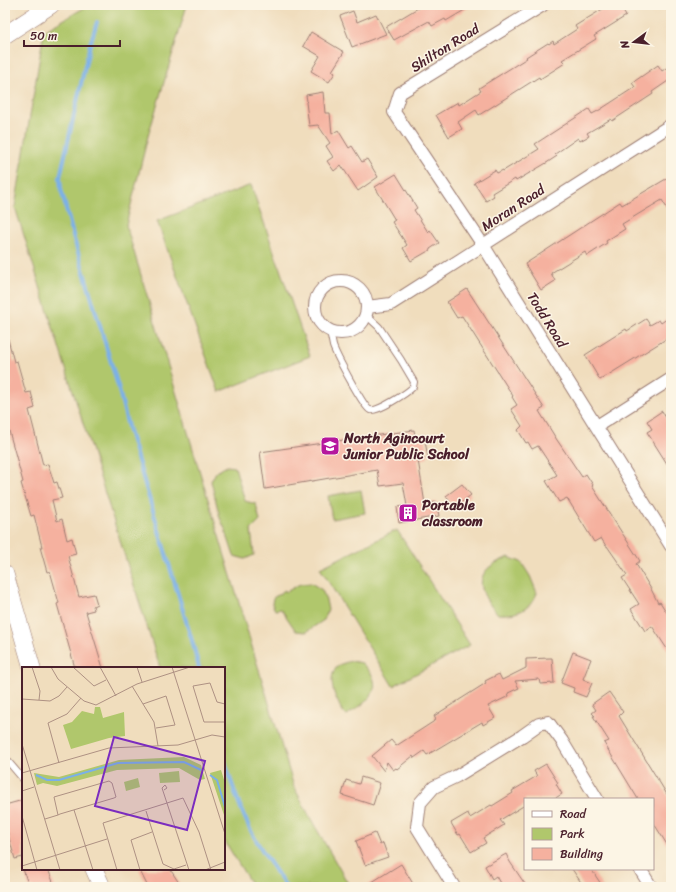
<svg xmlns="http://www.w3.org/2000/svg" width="676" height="892" viewBox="0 0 676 892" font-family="Sriracha,sans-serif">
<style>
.green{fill:#b0c76c;stroke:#7d734c}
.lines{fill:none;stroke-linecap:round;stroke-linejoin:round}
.stream{stroke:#7ab0e8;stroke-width:4}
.building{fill:#f5b19f}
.lane-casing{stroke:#9d7e74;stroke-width:8}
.street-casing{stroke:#9d7e74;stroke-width:14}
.secondary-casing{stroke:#9d7e74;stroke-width:18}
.lane{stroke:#fff;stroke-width:6}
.street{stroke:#fff;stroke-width:12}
.secondary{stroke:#fff;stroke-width:17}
.labels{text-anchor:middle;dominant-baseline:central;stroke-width:3;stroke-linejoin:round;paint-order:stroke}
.street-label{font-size:14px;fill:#4a1f2b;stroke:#fcf5e5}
.poi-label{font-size:14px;font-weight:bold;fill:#4a1f2b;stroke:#fcf5e5;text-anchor:start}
.inset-river{fill:none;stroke:#7ab0e8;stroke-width:2}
.inset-road{fill:none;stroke:#ae9183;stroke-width:1}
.view{fill:#7b2cbf;fill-opacity:0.15;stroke:#7b2cbf;stroke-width:2}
.inset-edge{fill:none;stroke:#4a1f2b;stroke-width:2}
</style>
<rect width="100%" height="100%" fill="#fcf5e5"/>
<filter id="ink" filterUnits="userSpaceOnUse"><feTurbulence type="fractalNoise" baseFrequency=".025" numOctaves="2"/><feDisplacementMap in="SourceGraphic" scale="8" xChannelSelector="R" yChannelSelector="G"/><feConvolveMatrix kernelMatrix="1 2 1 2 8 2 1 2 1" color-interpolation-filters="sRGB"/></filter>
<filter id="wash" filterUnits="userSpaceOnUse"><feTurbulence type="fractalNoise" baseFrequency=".012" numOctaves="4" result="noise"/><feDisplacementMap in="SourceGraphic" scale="16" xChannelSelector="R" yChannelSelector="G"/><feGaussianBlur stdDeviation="0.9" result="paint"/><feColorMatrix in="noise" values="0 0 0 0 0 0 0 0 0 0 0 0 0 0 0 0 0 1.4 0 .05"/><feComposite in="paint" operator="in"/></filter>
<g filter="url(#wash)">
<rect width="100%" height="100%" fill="#f0ddbd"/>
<!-- green -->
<path class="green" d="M89 5H187L148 136 126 225 294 787 312 821 350 887H253L224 840V668H160L15 207 44 31Z
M251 185 310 356 219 392 157 221Z
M227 466 235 467 245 501 256 504 260 521 251 530 254 555 245 559 234 556 225 529 220 518 211 481 216 472Z
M361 490 365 513 332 519 328 496Z
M397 530 470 645 393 686 320 568Z
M508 557 521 562 530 576 537 593C530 611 516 615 498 614 485 601 472 580 491 566 496 562 503 560 508 557Z
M311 583 322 590 326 600 328 610 324 620 306 632 296 631 281 609 275 610 272 604 273 598 285 590 286 592 300 584Z
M351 661 362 663C365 667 370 671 372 675 382 695 361 705 347 715 342 712 340 707 338 702 332 691 327 672 341 664 344 663 348 662 351 661Z"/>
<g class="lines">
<!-- stream -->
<path class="stream" d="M97 22 90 44 60 177 61 189 74 239 118 386 129 431 193 644 199 668
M224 758C231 783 239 806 250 829 260 849 274 868 286 887"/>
</g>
<g id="blocks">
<!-- building -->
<path class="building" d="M423 5H473L446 21 445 19 432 26 429 21 394 40 386 27Z
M609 5H619L626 16 594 36 596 39 562 60 565 63 540 79 539 77 479 115 476 110 458 122 462 129 449 137 436 115 458 102 459 105 481 91 479 88 527 58 526 57 548 43 549 44 553 41 554 44 577 29 575 26Z
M353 11 357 22 376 14 386 34 352 47 340 16Z
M311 32 344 52 332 71 335 73 329 82 311 71 320 56 303 46Z
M658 65 662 71 671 65V79L652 92 653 94 612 121 611 119 587 133 589 136 580 141 578 138 555 154 557 156 548 162 516 181 515 179 492 193 494 196 486 201 474 183 495 170 497 173 503 170V171L539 149 535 144 589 109 592 114 598 111 635 87 632 83Z
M323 92 325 113H330L332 134 338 130 349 148 352 146 362 162 367 159 378 177 358 191 341 165 334 171 327 161 333 157 326 146 330 143 318 125 309 126 306 102 307 101 306 95Z
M396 174 417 208 414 210 428 232 430 230 439 243 430 249V250L411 261 403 248 407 245 392 222 395 220 375 187Z
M671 176V215L662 200 622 224 625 229 606 241 607 243 587 256 585 252 551 273 555 281 541 290 525 264 620 202 622 205Z
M467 289 544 408 539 411 557 440 582 477 586 474 593 485 592 486 640 561 636 564 651 589 658 603 660 602 671 619V655L652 626 645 631 631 609 639 604 622 578 627 575 607 546H606L601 538 594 542 567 498 559 502 546 481 557 475 538 446 532 449 528 442 526 443 518 430 522 426 511 409 517 405 512 397 513 396 462 316 457 318 447 302Z
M671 316V336L600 380 585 355 626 329 627 331 646 319 650 325 659 320 661 323Z
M8 339 14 362 17 361 26 393 31 392 35 408 29 410 43 465 48 464 54 483 57 482 62 498 52 500 57 521 62 519 67 540 72 538 76 554 68 556 79 597 94 594 97 604 93 606 94 610 86 612 103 668H75L57 604 59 603 50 571 47 572 40 547H42L34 515 31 516 21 483 23 482 9 431 7 432 5 425V340Z
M662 411 671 426V470L647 432 652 429 647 421Z
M414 430 415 437 424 435 428 458 418 460 425 504 436 502 439 516 399 523 397 507 407 506 403 483 380 486 377 470 265 489 260 452Z
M462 484 471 495 454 508 446 496Z
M573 652 591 659 583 679 592 683 586 697 573 692 574 688 561 683Z
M550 658H552L554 683 540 684 539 679 515 681 519 688 508 693 509 696 488 706 495 718 483 725 482 722 427 755 424 751 414 758 413 756 397 769 396 768 393 770 387 762 384 771 372 756 391 740 396 746 436 720 434 716 486 683 485 681 499 674 502 680 526 668V659Z
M609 692 623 712 619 716 671 801V851L653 822V799H638L604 743 609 741 593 716H595L592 713 596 710 592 704Z
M546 764 558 783 556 784 562 794 554 799H525V805L500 820 504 825 483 838 486 843 471 852 460 834 458 835 451 823 468 813 470 818 491 805 492 806 513 793 512 791 537 776 534 771Z
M361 777 380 783 373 805 342 795 346 780 359 784Z
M23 800V857L15 859 5 824V805Z
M375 833 380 845 383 843 388 857 365 865 356 841Z
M506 854 510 862 527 887H502L496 876 492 879 485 866Z
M401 864 415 887H364Z
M23 869H48L55 887H29Z
M139 869H170L179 883 174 887H148Z
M572 869H591L603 887H584Z"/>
</g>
</g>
<g filter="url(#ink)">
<use href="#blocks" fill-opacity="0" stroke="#9d7e74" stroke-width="1"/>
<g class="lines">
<!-- lane casing -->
<g class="lane-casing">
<path id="lane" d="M330 331C331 336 332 341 333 346 336 355 364 408 370 410 378 412 407 393 413 387L414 382 401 360 379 327 366 315
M5 756 6 759 23 779"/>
</g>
<!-- street casing -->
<g class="street-casing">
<path id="street" d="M543 5 400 93 394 112 483 245 671 546
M315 307a26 26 0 1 1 52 0a26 26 0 1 1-52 0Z
M367 307 391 304 671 125
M597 426 671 379
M640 869 651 887
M454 887 417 827 420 803 434 787 457 776 522 736 539 724 548 722 562 741 597 799"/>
</g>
<!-- secondary casing -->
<g class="secondary-casing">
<path id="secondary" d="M5 35 51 5
M5 574 32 668
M94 869 102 887"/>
</g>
<!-- lane -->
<use href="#lane" class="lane"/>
<!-- street -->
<use href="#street" class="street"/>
<!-- secondary -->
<use href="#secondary" class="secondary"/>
</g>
</g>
<!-- icons -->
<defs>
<g id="school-square" transform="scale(1)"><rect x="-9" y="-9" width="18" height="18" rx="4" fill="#b5179e" stroke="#fcf5e5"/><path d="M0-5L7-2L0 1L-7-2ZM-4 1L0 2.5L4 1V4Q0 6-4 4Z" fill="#fff"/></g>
<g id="building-square" transform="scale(1)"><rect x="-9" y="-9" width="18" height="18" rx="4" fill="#b5179e" stroke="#fcf5e5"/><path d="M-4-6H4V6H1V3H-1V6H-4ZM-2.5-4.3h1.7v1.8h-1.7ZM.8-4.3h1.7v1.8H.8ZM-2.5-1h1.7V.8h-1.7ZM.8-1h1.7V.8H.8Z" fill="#fff"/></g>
</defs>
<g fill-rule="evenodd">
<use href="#school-square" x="330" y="446"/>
<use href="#building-square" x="408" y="513"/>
</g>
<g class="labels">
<!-- street labels -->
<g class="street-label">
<text transform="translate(445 48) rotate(-32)">Shilton Road</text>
<text transform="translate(513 208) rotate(-33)">Moran Road</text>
<text transform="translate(547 320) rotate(58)">Todd Road</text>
</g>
<!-- poi labels -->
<g class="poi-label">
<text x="344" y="438">North Agincourt<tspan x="344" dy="16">Junior Public School</tspan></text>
<text x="422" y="505">Portable<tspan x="422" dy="16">classroom</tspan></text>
</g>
</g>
<!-- overview -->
<g transform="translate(22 667)">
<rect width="203" height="203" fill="#f0ddbd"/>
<path d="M73 40H78L81 51 102 45 103 69 87 71 49 82 41 58 50 55 60 44 72 47ZM162 90 179 98 183 112 178 113 157 101 95 103 35 119 21 116 15 118 12 106 37 110 97 93ZM199 103 203 116V151L188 106ZM157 104 158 115 138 116 137 106ZM116 111 118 120 104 124 102 115Z" fill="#b0c76c"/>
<path class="inset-river" d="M14 108 25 113H37L96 96 162 95 179 103M188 108 195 113 203 140"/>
<path class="inset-road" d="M10 0 18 24 17 33M29 0 36 12 62 34 74 38 115 17 168 0M51 0 72 19 84 13M78 0 94 29M115 0 120 15M150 0 203 167M110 19 132 55 136 79M0 32 28 34 37 29 45 20M121 37 144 29 153 58 134 61M203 37 195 35 188 16 171 19 182 55H203M0 77 38 203M37 96 26 56 45 47 59 31M0 106 87 81 156 78 190 68 203 70M142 123 145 121 143 118 140 121 167 203M0 124 12 120M52 143 71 203M124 144 141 197 152 202 164 198M0 149 15 203M23 152 36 148 38 147 92 131 94 130 90 116 87 114 32 130 36 148M0 199 85 172M95 203 81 156 161 131 177 165 189 203M118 203 109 173 130 165M183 203 203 195"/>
<path class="view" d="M92 70 183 94 165 163 73 139Z"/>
<rect width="203" height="203" class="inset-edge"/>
</g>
<!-- margin -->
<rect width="676" height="892" fill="none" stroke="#fcf5e5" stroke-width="20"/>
<!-- legend -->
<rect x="524" y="798" width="130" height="72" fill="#fcf5e5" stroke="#b59f9b"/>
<rect x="532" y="811" width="20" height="6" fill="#ffffff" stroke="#b59f9b"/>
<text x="560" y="818" font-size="12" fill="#4a1f2b">Road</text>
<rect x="532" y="828" width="20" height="12" fill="#b0c76c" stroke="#b59f9b"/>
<text x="560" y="838" font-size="12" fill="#4a1f2b">Park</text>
<rect x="532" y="848" width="20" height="12" fill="#f5b19f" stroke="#b59f9b"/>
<text x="560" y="858" font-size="12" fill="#4a1f2b">Building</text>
<!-- north arrow -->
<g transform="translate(634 42) rotate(255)" stroke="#fcf5e5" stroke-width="3" paint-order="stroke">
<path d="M0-3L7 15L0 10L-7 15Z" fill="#4a1f2b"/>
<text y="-6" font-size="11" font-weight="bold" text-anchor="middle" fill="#4a1f2b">N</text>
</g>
<!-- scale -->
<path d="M24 40v6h96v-6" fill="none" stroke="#4a1f2b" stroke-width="2"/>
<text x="30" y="40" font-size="12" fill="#4a1f2b" stroke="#fcf5e5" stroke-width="3" paint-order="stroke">50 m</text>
</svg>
